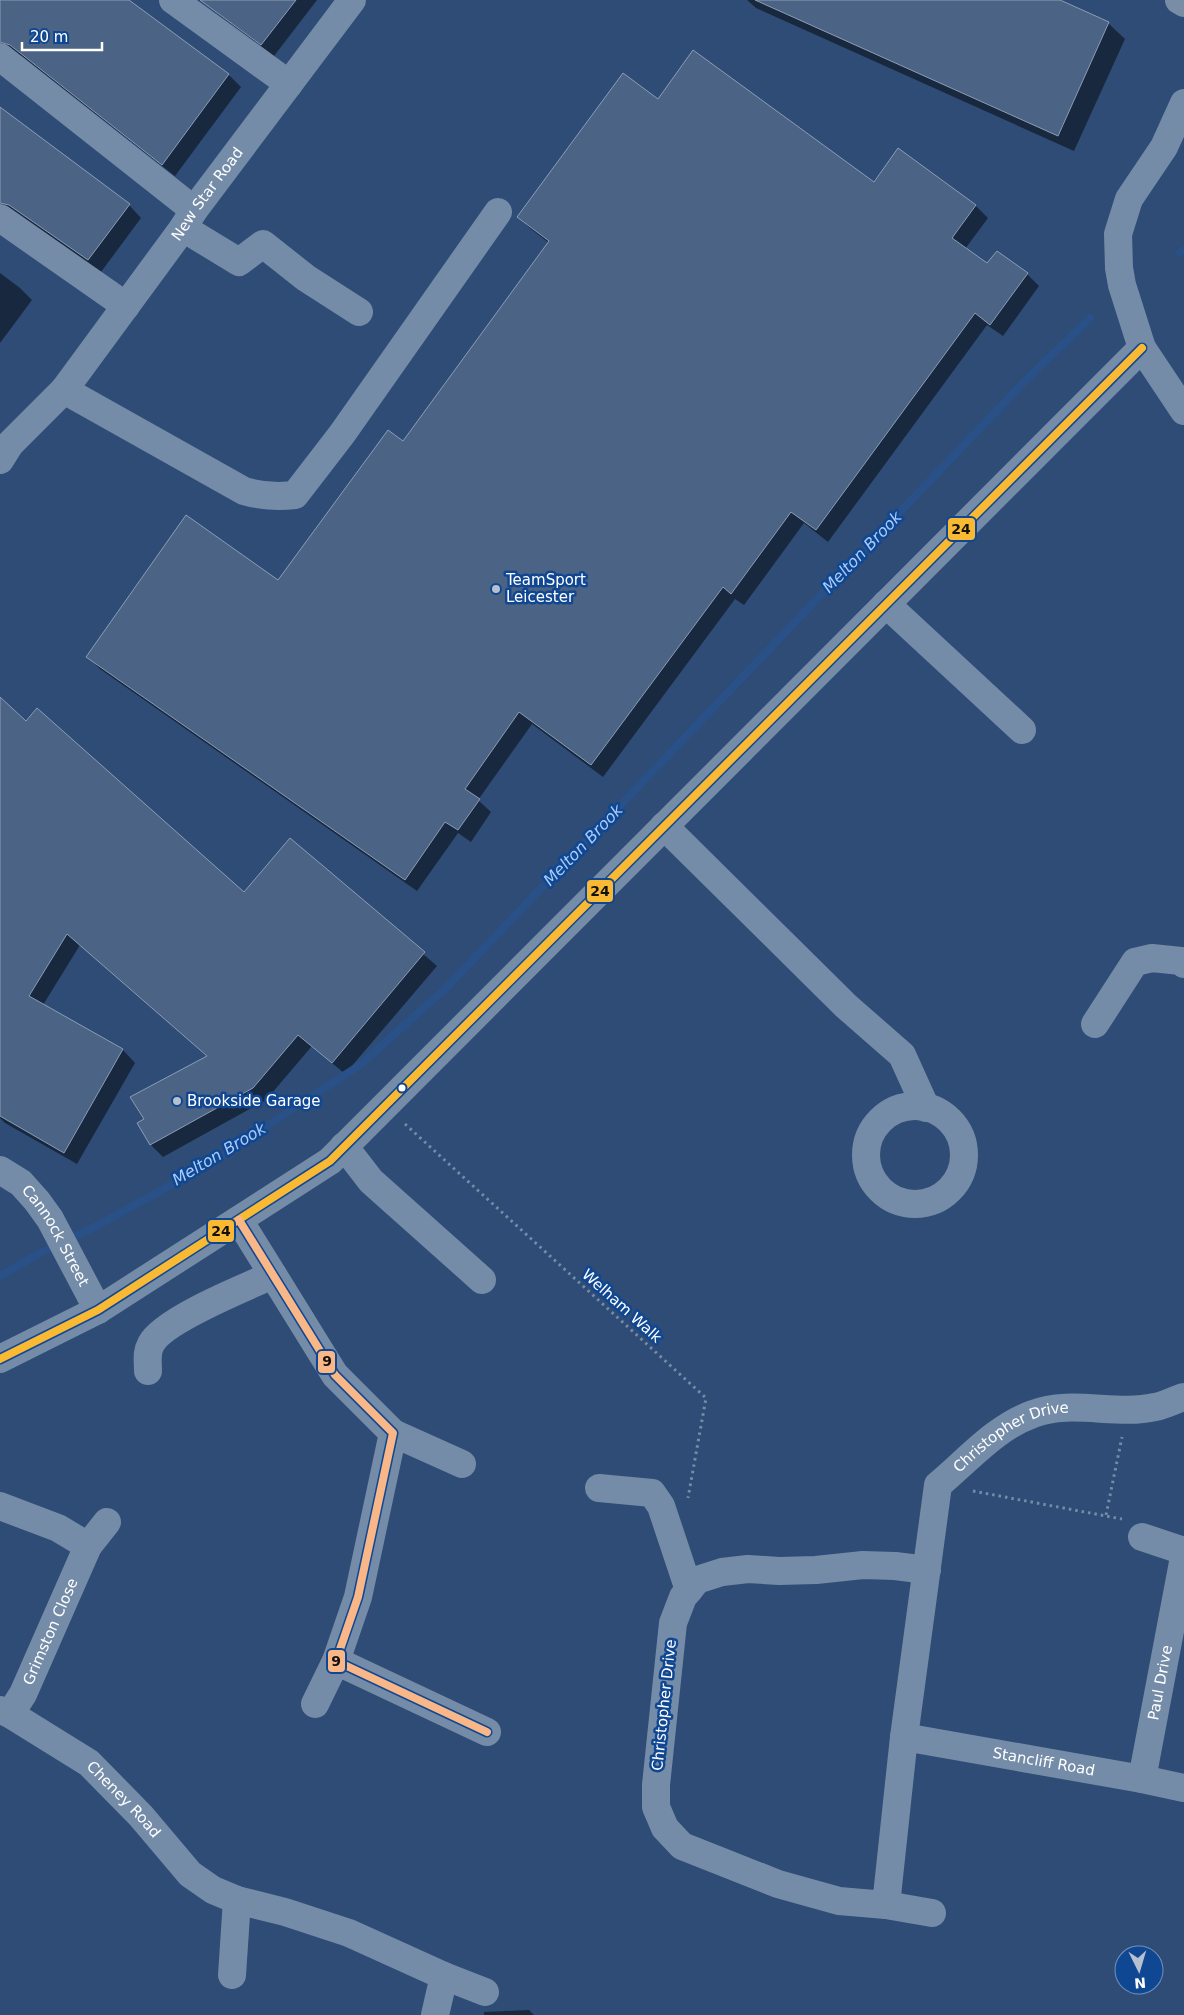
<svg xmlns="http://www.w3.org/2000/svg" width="1184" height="2015" viewBox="0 0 1184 2015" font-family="'DejaVu Sans',sans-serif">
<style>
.shadow{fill:#0007}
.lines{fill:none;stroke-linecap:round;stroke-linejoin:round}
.stream{stroke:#295188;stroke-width:8}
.building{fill:#4b6384;stroke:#8b9db6}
.path{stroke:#758ca8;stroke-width:3;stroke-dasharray:2.5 4;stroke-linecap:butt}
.minor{stroke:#758ca8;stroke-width:28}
.highway{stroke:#798da7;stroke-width:28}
.bus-1-casing{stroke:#104793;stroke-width:11}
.bus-2-casing{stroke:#104793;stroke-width:11}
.bus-1{stroke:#fab933;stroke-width:8}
.bus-2{stroke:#f9b686;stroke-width:8}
.poi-dot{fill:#b6c0cf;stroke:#104793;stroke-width:2}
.bus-dot{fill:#fff;stroke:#104793;stroke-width:2}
.labels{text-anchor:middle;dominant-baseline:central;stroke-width:5;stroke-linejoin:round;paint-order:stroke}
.street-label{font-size:15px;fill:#fff;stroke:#104793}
.poi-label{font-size:15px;fill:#fff;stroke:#104793;text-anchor:start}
.water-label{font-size:16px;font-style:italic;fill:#a8ccfa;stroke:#104793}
.line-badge{stroke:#104793;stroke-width:2}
.pale-badge-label{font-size:14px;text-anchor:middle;font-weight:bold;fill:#111}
</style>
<rect width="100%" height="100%" fill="#2e4c75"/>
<!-- shadow -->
<path class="shadow" d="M0 0H127L229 75 241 87 175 176 23 57 0 49Z
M200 0H317L274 56Z
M747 0H1057L1108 23 1125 39 1074 151 756 8Z
M658 100 874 183 899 150 976 206 988 218 965 249 988 265 997 252 1027 274 1039 286 1003 336 987 325 828 542 804 523 744 605 735 599 603 777 532 724 478 800 491 812 471 842 458 833 417 891 100 669 88 657 279 581 404 443 549 243 531 229 518 217Z
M0 109 129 205 141 218 101 272 0 210Z
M0 273 20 288 32 300 0 343Z
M0 715 26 722 244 893 290 840 437 966 345 1074 312 1046 266 1100 163 1157 151 1145 146 1120 208 1057 80 945 43 1005 123 1050 135 1063 77 1164 5 1123 0 1118Z
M529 2010 534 2015H484V2012Z"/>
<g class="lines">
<!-- stream -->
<path class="stream" d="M1180 252 1184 250
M0 1276 38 1254 91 1229 207 1165 360 1065 447 987 1026 380 1090 318"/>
</g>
<!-- building -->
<path class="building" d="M0 0H129L229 74 162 165 10 45 0 42Z
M200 0H296L261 45Z
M755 0H1060L1109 22 1058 136Z
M693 50 874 182 898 148 976 205 952 238 987 263 997 251 1028 273 990 325 975 313 816 530 791 512 731 594 723 587 591 765 519 712 465 789 480 799 458 830 445 822 405 880 86 657 186 515 278 580 388 430 403 441 549 241 517 217 623 73 658 99Z
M0 107 130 204 88 260 9 205 0 203Z
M0 697 26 721 37 708 244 892 290 838 425 952 332 1063 298 1035 253 1088 150 1145 137 1123 144 1119 130 1097 207 1056 67 934 29 996 123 1049 64 1153 0 1116Z"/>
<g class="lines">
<!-- path -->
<path class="path" d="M405 1124 706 1398 688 1498
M973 1491 1122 1519
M1106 1515 1122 1437"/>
<!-- minor -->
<g class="minor">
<path d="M173 0 289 84"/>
<path d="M0 57 194 210"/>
<path d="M1184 103 1164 147 1129 199 1118 234 1119 268 1122 285 1142 348 1184 411"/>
<path d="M0 218 126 306"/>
<path d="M183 228 239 262 263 244 306 278 359 312"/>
<path d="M64 390 244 491C261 496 277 497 295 495L342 434 498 212"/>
<path id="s1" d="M0 460 10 444 64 390 183 228 194 210 352 0"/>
<path d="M886 604 1022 730"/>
<path d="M664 826 846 1006 902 1055 926 1108"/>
<path d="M1095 1024 1135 962 1152 958 1181 961 1184 964"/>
<circle cx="915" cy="1155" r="49"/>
<path d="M344 1146 371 1181 482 1280"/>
<path id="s2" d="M0 1170 21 1183 37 1201 50 1219 98 1310"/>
<path d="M239 1220 335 1375 393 1433 358 1597 336 1661 487 1732"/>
<path d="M0 1359 98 1310 330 1161 1142 348"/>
<path d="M148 1371C148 1361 146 1353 151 1344 163 1320 246 1287 273 1275"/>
<path d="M393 1433 462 1464"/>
<path d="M599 1488 652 1493 661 1506 689 1590"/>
<path d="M0 1506 58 1528 88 1546"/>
<path d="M1142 1537 1184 1551"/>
<path id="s3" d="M927 1570 895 1566 863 1565 816 1570 779 1571 748 1569 722 1572 697 1580 683 1597 673 1623 656 1785V1807L665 1828 682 1846 778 1884 839 1901 886 1905 904 1737 938 1485C968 1460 996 1427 1033 1414 1071 1399 1116 1416 1155 1407 1165 1405 1174 1400 1184 1397"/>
<path d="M315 1704 336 1661"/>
<path id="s4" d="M0 1710 10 1714 89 1763 141 1816 190 1874 213 1890 237 1900 285 1912 349 1933 444 1976 485 1992"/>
<path id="s5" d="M10 1714 23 1694 88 1546 107 1522"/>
<path id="s6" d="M904 1737 1142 1779 1184 1788"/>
<path id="s7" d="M1142 1779 1184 1557"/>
<path d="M886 1905 932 1913"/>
<path d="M232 1975 237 1900"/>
<path d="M435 2015 444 1976"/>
</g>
<!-- highway -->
<path class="highway" d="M1179 0 1184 3"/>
<!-- bus-1 casing -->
<g class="bus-1-casing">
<path id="bus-1" d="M0 1359 98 1310 330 1161 1142 348"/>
</g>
<!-- bus-2 casing -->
<g class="bus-2-casing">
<path id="bus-2" d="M239 1220 335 1375 393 1433 358 1597 336 1661 487 1732"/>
</g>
<!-- bus-1 -->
<use href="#bus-1" class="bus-1"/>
<!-- bus-2 -->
<use href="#bus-2" class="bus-2"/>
</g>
<!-- markers -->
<g class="poi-dot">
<circle cx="496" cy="589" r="5"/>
<circle cx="177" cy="1101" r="5"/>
</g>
<circle class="bus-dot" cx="402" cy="1088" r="4.5"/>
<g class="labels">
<!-- street labels -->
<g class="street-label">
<text stroke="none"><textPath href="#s1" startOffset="338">New Star Road</textPath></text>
<text stroke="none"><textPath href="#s2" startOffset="88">Cannock Street</textPath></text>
<text transform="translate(622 1306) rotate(42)">Welham Walk</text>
<text stroke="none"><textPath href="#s3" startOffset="1241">Christopher Drive</textPath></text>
<text stroke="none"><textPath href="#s5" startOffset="92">Grimston Close</textPath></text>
<text stroke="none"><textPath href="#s7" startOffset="98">Paul Drive</textPath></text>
<text transform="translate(664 1705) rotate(-84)">Christopher Drive</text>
<text stroke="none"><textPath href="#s6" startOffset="142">Stancliff Road</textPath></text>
<text stroke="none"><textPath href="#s4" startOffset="154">Cheney Road</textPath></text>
</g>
<!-- poi labels -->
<g class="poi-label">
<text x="506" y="580">TeamSport<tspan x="506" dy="17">Leicester</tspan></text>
<text x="187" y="1101">Brookside Garage</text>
</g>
<!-- water labels -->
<g class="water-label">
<text transform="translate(862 552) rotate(-46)">Melton Brook</text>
<text transform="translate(583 845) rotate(-46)">Melton Brook</text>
<text transform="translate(219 1154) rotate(-31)">Melton Brook</text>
</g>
</g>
<g class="line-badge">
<rect x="947" y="517" width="29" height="24" rx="5" fill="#fab933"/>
<rect x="586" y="879" width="28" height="24" rx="5" fill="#fab933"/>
<rect x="207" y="1219" width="28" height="24" rx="5" fill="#fab933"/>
<rect x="317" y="1350" width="19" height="24" rx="5" fill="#f9b686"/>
<rect x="327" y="1649" width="19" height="24" rx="5" fill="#f9b686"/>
</g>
<g class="pale-badge-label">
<text x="961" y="534">24</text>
<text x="600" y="896">24</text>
<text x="221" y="1236">24</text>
<text x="327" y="1366">9</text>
<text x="336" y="1666">9</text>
</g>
<!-- north arrow -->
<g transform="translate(1139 1970) rotate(175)"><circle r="24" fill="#104793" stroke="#7091be"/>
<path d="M0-4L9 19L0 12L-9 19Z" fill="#b6c0cf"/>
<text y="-8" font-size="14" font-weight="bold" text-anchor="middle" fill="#ffffff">N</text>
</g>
<!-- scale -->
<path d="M22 42v8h80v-8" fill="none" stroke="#ffffff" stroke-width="2.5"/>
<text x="30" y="42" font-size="15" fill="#ffffff" stroke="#104793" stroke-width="4" paint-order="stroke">20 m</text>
</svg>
